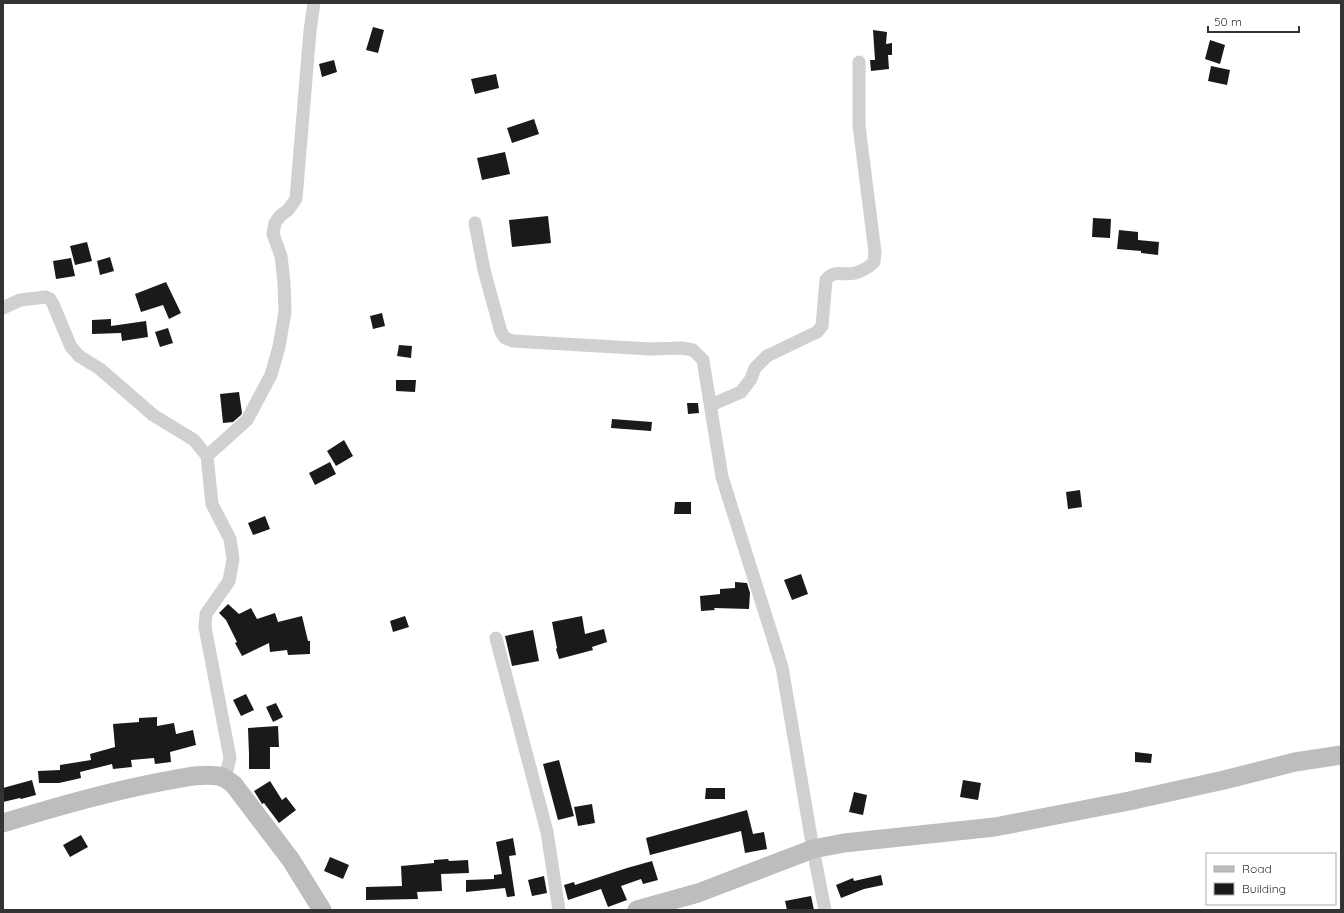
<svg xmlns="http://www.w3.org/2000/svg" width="1344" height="913" viewBox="0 0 1344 913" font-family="Quicksand,sans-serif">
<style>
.building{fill:#1a1a1a}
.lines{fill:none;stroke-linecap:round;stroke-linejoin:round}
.street{stroke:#d0d0d0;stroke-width:13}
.secondary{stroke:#bdbdbd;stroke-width:19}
</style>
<rect width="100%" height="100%" fill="#fff"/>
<!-- building -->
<path class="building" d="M373 27 384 30 378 53 366 50Z
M873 30 887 32 886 44 892 43V55H888L889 69 871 71 870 60H875Z
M1210 40 1225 45 1220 64 1205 59Z
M334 60 337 72 322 77 319 64Z
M1211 66 1230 70 1227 85 1208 81Z
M496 74 499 88 475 94 471 79Z
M534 119 539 134 512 143 507 128Z
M505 152 510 174 482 180 477 158Z
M548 216 551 243 512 247 509 220Z
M1093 218 1111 219 1110 238 1092 237Z
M1119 230 1138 232V240L1159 242 1158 255 1141 253V251L1117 249Z
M87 242 92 261 75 265 70 246Z
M110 257 114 271 100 275 97 261Z
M71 258 75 276 56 279 53 261Z
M166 282 181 313 169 319 163 305 141 312 135 294Z
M382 313 385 326 373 329 370 316Z
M111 319V326L146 321 148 337 122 341 121 333 92 334V320Z
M168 328 173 343 160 347 155 332Z
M399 345 412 346 411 358 397 356Z
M396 380H416L415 392 396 391Z
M239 392 242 413 241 415 233 422 223 423 220 394Z
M687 403H698L699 413 688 414Z
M612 419 652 422 651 431 611 428Z
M344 440 353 456 336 466 327 451Z
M330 462 336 474 315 485 309 473Z
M1080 490 1082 507 1068 509 1066 492Z
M675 502H691V514H674Z
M265 516 270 529 253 535 248 523Z
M801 574 808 594 792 600 784 580Z
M735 582 747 583 750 593 749 609 714 608 715 610 701 611 700 596 720 594V589L735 588Z
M228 604 239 614 251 608 257 619 275 613 278 622 302 616 308 641H310V654L288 655 287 650 270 652 269 643 242 656 235 643 237 642 226 620 219 613Z
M405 616 409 627 393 632 390 621Z
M582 616 585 634 604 629 607 642 592 647 593 650 559 659 556 649 557 648 552 622Z
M533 630 539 661 512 666 505 636Z
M246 694 254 710 241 716 233 700Z
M276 703 283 717 273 722 266 707Z
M157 717V726L174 723 176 734 193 730 196 745 170 752 171 762 155 764 154 758 131 760 132 767 113 769 112 764 80 772 81 778 59 783H39L38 771 60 770V765L91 760 90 754 115 747 113 724 139 722V718Z
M278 726 279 747H270V769H249V754L248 728Z
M1135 752 1152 754 1151 763 1135 762Z
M559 760 574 816 558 820 543 764Z
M32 780 36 795 21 799 20 798 3 802V788Z
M963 780 981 783 978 800 960 797Z
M270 781 282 800 286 797 296 810 279 823 264 803 262 804 254 791Z
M706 788H725V799H705Z
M854 792 867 795 863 815 849 812Z
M592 804 595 823 578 826 574 807Z
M747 810 753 834 764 832 767 849 745 853 741 831 650 855 646 838Z
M81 835 88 847 70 857 63 845Z
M513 838 516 855 509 856 515 896 507 897 505 888 466 892V880L494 879V875L502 874 496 842Z
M330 857 349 865 343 879 324 871Z
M448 859 449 861 468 860 469 873 441 874 442 891 417 892 418 899 366 900V887L402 886 401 866 434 863V860Z
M652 861 658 880 643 884 641 879 621 886 627 900 608 907 601 889 568 900 564 885 574 882 575 885 627 868Z
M881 875 883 885 864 889 841 898 836 885 853 878 854 881Z
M544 876 547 893 532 896 528 880Z
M811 896 814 910H787L785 901Z"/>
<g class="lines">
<!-- street -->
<path class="street" d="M475 223 484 270 501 332 505 338 513 341 650 349 682 348 693 350 703 360 722 477 782 667 813 849 825 910
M3 308 20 300 46 297 50 299 53 304 71 347 79 356 100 369 153 415 194 440 207 456 212 504 230 539 233 559 229 581 206 614 205 627 230 758 225 778
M711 405 741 392 751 379 755 368 767 356 817 332 822 326 826 280C834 269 844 276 855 273 863 271 869 267 874 262L875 252 859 126V62
M207 456 247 420 271 375 279 347 285 312 284 283 281 256 273 234 275 223 280 216 288 210 296 199 310 31 314 3
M496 638 547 832 559 910"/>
<!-- secondary -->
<path class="secondary" d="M3 823C55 807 107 792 160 782 178 779 200 773 218 776 225 777 229 781 234 785L291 860 322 910
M637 910 698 893 813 849 844 843 995 827 1129 801 1224 780 1295 762 1341 755"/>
</g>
<!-- border -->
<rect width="1344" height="913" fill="none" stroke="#333333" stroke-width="8"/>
<!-- legend -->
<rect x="1206" y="853" width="130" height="52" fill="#ffffff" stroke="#adadad"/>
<rect x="1214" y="866" width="20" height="6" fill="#bdbdbd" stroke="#adadad"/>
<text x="1242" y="873" font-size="12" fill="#333333">Road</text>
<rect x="1214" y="883" width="20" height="12" fill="#1a1a1a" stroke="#adadad"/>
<text x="1242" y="893" font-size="12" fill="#333333">Building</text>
<!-- scale -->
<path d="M1208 26v6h91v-6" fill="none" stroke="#333333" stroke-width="2"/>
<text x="1214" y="26" font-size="12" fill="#333333" stroke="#ffffff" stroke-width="3" paint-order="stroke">50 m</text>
</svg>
